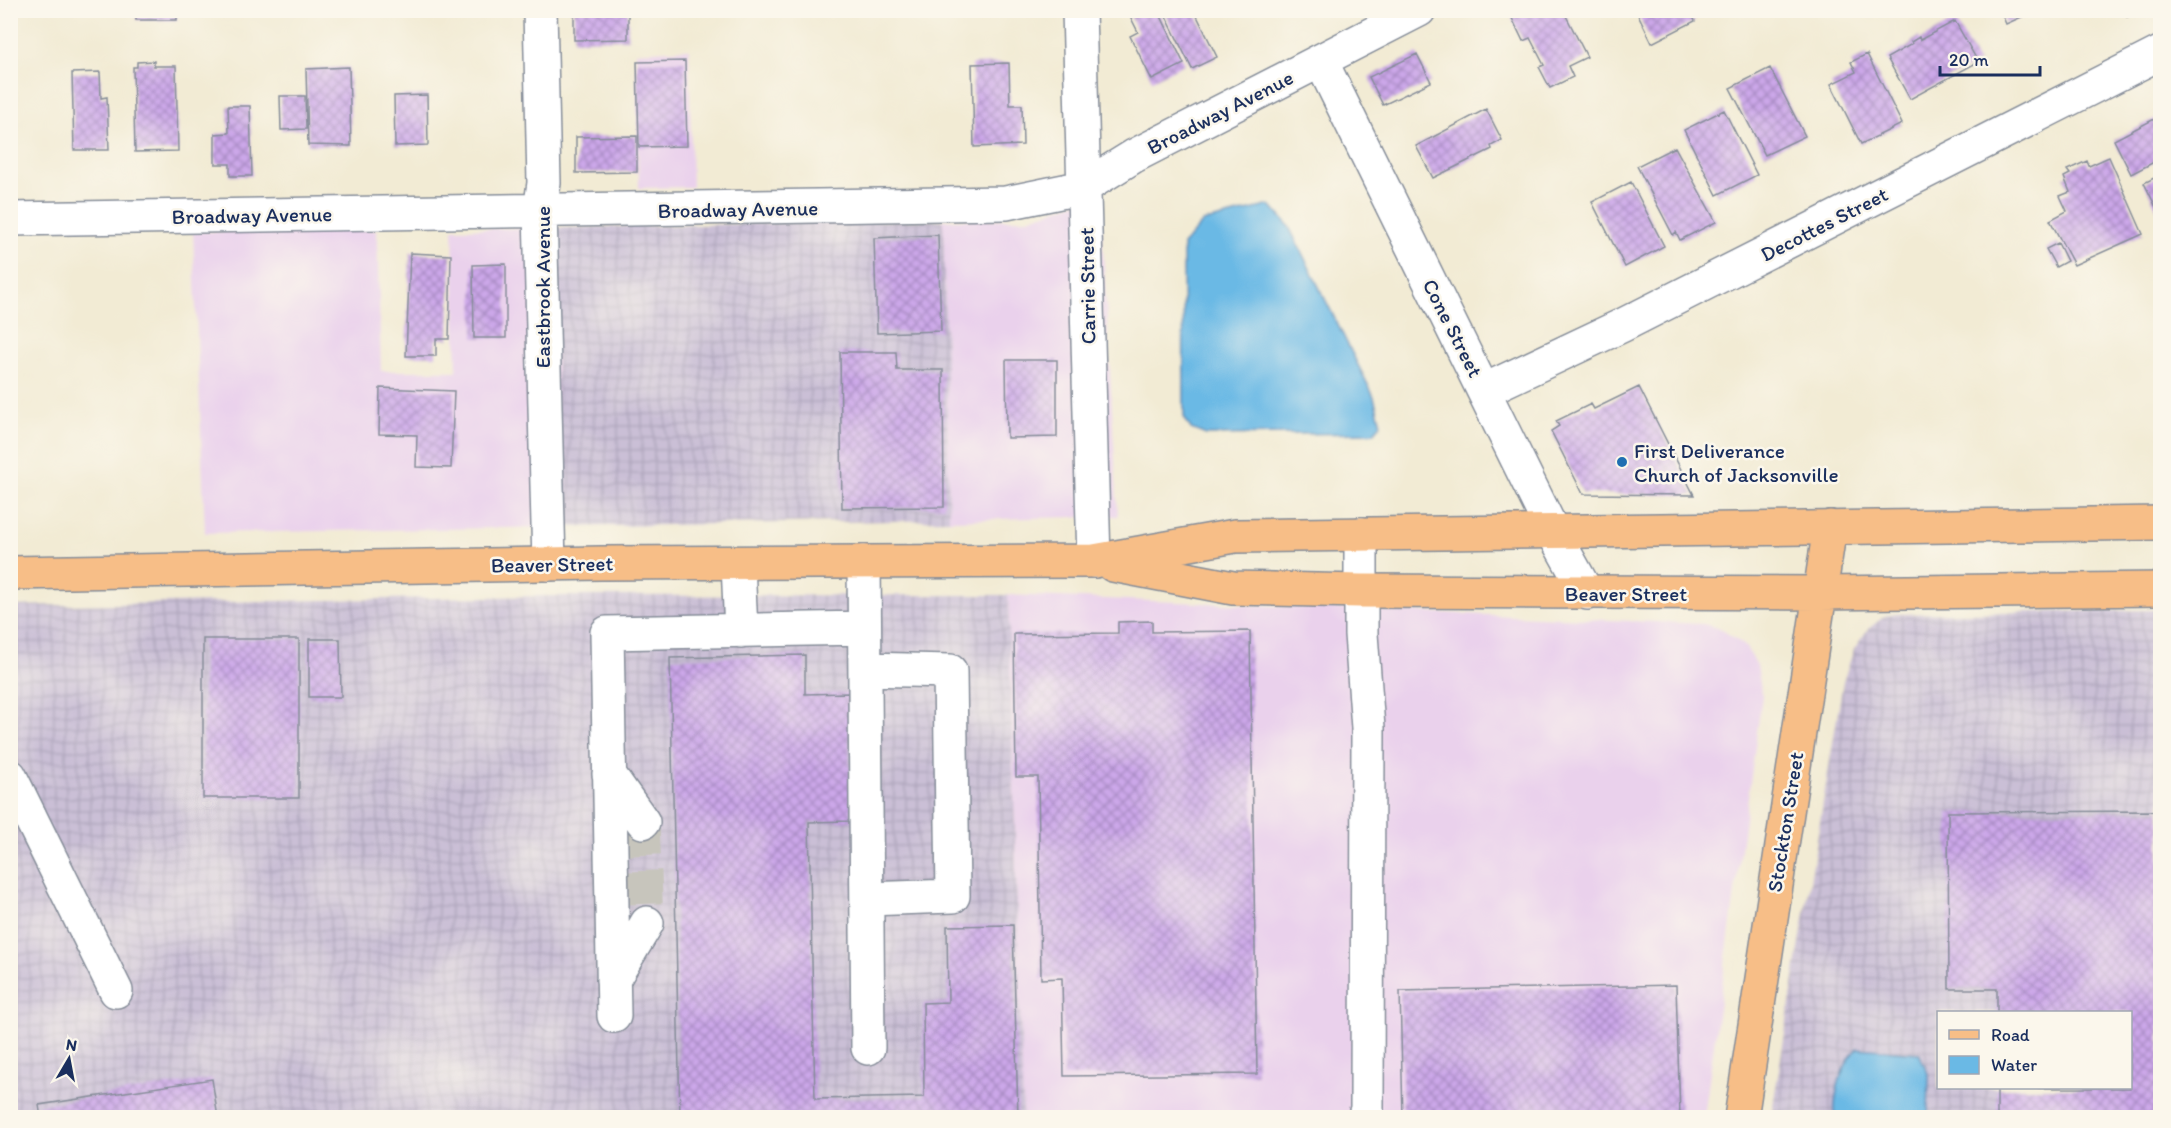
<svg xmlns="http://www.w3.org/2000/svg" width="2171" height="1128" viewBox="0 0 2171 1128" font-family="Itim,sans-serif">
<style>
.built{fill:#ead1ec}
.industrial{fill:url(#industrial-grid);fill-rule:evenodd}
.water{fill:#6ab9e5;stroke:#4274a2;stroke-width:1.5}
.building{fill:url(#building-cross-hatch)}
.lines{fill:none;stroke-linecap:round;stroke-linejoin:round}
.minor-tunnel{stroke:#c7c5bc;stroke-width:33;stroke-dasharray:33 16;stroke-linecap:butt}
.minor-casing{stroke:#868d99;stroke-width:36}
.major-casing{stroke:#868d99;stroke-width:36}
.minor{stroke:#fff;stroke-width:33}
.major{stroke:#f7be87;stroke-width:33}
.poi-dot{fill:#1f6fb2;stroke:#fbf7ec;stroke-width:2}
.labels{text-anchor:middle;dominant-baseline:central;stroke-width:5;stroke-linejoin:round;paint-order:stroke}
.street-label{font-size:21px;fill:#1b2f5e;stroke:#fbf7ec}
.poi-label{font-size:21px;fill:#1b2f5e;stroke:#fbf7ec;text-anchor:start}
</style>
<defs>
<pattern id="industrial-grid" width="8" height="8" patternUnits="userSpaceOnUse" patternTransform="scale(1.5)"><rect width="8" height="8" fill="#cabfd6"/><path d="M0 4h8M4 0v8" fill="none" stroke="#ada4ba"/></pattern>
<pattern id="building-cross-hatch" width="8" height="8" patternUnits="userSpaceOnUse" patternTransform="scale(1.5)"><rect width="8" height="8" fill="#cca7e9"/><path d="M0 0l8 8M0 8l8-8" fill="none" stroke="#a588c0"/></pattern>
</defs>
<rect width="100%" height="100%" fill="#fbf7ec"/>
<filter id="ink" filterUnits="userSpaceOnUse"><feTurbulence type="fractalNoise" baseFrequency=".0167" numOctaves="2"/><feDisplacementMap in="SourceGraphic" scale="12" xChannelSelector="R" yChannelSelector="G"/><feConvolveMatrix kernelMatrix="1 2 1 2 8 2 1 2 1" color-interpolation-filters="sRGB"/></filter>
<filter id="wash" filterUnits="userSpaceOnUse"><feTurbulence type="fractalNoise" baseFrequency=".008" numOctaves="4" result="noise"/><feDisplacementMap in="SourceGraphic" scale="24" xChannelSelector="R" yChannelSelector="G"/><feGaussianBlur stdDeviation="1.35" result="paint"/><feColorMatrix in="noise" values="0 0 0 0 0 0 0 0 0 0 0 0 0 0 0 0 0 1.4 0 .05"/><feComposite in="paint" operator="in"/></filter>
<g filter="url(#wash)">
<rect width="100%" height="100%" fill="#f2ebd4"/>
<!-- built -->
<path class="built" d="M689 49 692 187 639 188 636 52Z
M1100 194 1118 516 949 520 943 220 1028 219Z
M556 228 558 527 205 533 193 232 377 230 381 371H457L453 229Z
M1008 595 1704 624 1721 629 1745 646 1757 665 1762 696 1704 1117H1023Z"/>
<!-- industrial -->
<path class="industrial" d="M943 220 949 520 558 527 556 228Z
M1008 595 1023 1117H11L10 606 544 596Z
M2160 610V1117L1771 1118 1843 682 1854 649 1868 629 1885 616 1897 614ZM1938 1012H2130V1088H1938Z"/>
<!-- water -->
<path class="water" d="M1270 205 1288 225 1374 397 1381 424 1374 433 1206 435 1191 429 1184 417 1183 245 1203 222Z
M1857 1048 1919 1053 1929 1076 1928 1117H1834C1835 1091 1840 1068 1857 1048Z"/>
<g id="blocks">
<!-- building -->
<path class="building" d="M136 10H177V20H136Z
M574 10H628V39L574 40Z
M1158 10 1184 64 1152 80 1130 36 1138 32 1128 12Z
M1163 10H1194L1217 57 1192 69Z
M1517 10H1563L1587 57 1568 66 1573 77 1550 88 1539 67 1544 65 1530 38 1523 41 1510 14Z
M1636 10H1689L1695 21 1652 43Z
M2000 10H2037L2006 24Z
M2125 10H2143V11L2127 17Z
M1955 21 1978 62 1910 99 1887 58 1912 44 1911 42 1919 37 1920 40Z
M1417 54 1431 82 1383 105 1369 77Z
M1867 54 1902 124 1861 144 1831 84 1856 72 1851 62Z
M154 61V66H176L178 151 135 152 133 67H137V62Z
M685 61 687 146 639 147 637 62Z
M1009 63 1010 105H1022L1023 145 974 147 972 64Z
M349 67 351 146 308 145 306 69Z
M1770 68 1805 136 1765 155 1730 88Z
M100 72 101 98 107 97 109 150H74L72 73Z
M427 95 428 145 395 146 394 96Z
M280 96H305L306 129 281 130Z
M228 106H250L252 176H230V164H215V134L229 133Z
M1486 109 1502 140 1491 146 1492 149 1433 178 1416 146Z
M1724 110 1757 175 1717 195 1684 130Z
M2160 116V159L2131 174 2114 140Z
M637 136V172L576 173V137Z
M1675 147 1716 222 1680 240 1676 232 1673 235 1637 166Z
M2109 157 2143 234 2074 265 2050 220 2067 211 2060 196 2070 192 2064 177 2070 174 2067 170 2087 161 2089 166Z
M2160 175V215L2144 183Z
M1631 182 1664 246 1625 267 1592 202Z
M938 235 941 331 877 333 874 238Z
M2058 243 2067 261 2056 267 2046 249Z
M410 253 451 255 449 339H436V356H406Z
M506 264V338H474L473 265Z
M840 352H896L897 370H943L944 507 842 508Z
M1006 360H1057V437L1007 438Z
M1639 387 1694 495 1583 494 1551 431 1559 426 1556 421 1591 404 1594 409Z
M380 388 454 391 451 468 416 467 417 435 379 434Z
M1152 621V632L1250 631 1257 1074 1064 1076 1062 978 1041 979 1038 777H1016L1014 634 1118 633V622Z
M203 639H299V798H203Z
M309 639H340L341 697H309Z
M805 655V694L848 693 851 821 809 822 815 1099 924 1097 923 1003 948 1002 947 926 1013 925 1018 1118H680L670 658Z
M2160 811V1118H1997V1088H2130V1012H1997V989H1949L1948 812Z
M1676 985 1680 1118H1403L1400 991Z
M212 1079 218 1118H41L39 1105Z"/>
</g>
</g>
<g filter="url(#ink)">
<use href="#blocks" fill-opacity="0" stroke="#868d99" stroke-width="1.5"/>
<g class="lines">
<!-- minor-tunnel -->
<path class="minor-tunnel" d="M643 822 647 923"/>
<!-- minor casing -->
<g class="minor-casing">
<path id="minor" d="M540 10 544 183 540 211 549 564
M1079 10 1094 561
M1321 61 1552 530 1587 593
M10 219 1006 203 1084 187 1134 156 1419 10
M1485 390 1623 325 2160 53
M1361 534V634L1368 728 1367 1109 1364 1118
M864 562 868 1048
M738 564 741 631
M865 669 950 671 953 896 867 899
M609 774 643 822
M10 776 116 991
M613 980 647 923
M614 1016 607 633 864 628"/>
</g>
<!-- major casing -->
<g class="major-casing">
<path id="major" d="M1113 565 1233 588 1360 591 1820 593 2160 589
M10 573 601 563 1094 561 1235 536 2160 523
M1741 1118 1830 527"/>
</g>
<!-- minor -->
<use href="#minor" class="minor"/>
<!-- major -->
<use href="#major" class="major"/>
</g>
</g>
<!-- markers -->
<circle class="poi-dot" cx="1622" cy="462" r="6"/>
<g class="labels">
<!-- street labels -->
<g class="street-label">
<text transform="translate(1220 112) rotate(-27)">Broadway Avenue</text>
<text transform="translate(738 209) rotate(-1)">Broadway Avenue</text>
<text transform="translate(252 215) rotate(-1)">Broadway Avenue</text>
<text transform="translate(1824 224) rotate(-27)">Decottes Street</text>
<text transform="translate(1087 286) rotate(-91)">Carrie Street</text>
<text transform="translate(542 287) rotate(-90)">Eastbrook Avenue</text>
<text transform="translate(1453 328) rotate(63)">Cone Street</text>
<text transform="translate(552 564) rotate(-1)">Beaver Street</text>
<text x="1626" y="593">Beaver Street</text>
<text transform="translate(1785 822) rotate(-81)">Stockton Street</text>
</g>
<!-- poi labels -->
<g class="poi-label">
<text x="1634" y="450">First Deliverance<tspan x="1634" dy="24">Church of Jacksonville</tspan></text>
</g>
</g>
<!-- margin -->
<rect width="2171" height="1128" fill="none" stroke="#fbf7ec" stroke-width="36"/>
<!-- legend -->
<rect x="1937" y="1011" width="195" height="78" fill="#fbf7ec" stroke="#a1a7b3" stroke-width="1.5"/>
<rect x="1949" y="1030" width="30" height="9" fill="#f7be87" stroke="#a1a7b3" stroke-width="1.5"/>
<text x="1991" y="1041" font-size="18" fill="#1b2f5e">Road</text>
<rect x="1949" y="1056" width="30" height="18" fill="#6ab9e5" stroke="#a1a7b3" stroke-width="1.5"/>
<text x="1991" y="1071" font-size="18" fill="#1b2f5e">Water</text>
<!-- north arrow -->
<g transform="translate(69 1059) rotate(10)" stroke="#fbf7ec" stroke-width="4.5" paint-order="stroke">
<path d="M0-4.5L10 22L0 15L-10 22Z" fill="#1b2f5e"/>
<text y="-9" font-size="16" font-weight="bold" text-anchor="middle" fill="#1b2f5e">N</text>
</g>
<!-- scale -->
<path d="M1940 66v9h100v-9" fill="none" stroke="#1b2f5e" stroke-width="3"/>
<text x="1949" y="66" font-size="18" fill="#1b2f5e" stroke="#fbf7ec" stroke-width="4.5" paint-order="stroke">20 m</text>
</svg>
